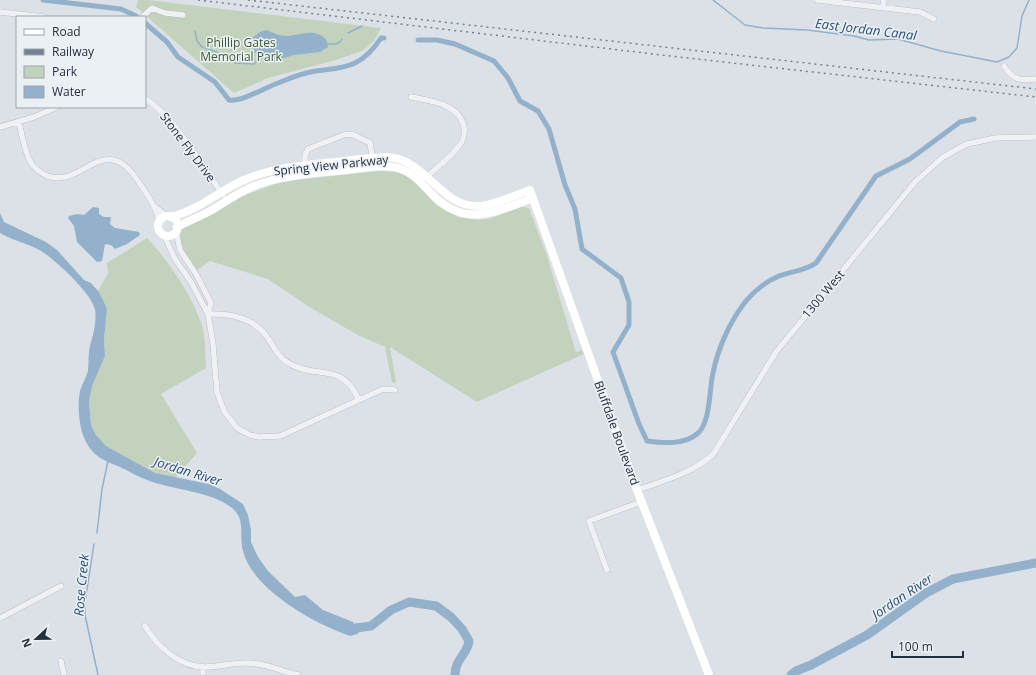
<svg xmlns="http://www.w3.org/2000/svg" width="1036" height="675" viewBox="0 0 1036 675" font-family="'Open Sans',sans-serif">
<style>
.green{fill:#c3d2bc}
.water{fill:#93b1cb}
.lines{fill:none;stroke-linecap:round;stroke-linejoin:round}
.stream{stroke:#93b1cb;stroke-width:1.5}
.canal{stroke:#93b1cb;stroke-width:5}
.river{stroke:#93b1cb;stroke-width:9}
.street-casing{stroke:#a5acb5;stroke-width:6}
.street{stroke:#eff1f5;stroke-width:5.5}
.secondary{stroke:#fff;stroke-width:8}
.rail{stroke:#748192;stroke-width:1.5;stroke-dasharray:2 4;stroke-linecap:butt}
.labels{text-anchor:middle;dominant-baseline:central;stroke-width:3;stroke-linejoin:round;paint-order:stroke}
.park-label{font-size:12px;fill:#3b5c30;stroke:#ebf0f5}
.street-label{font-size:12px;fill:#242f3f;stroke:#ebf0f5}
.water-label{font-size:13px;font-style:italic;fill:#2b5076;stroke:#ebf0f5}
</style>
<rect width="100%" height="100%" fill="#dce1e7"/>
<!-- green -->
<path class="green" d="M138 0H148L381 28 374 41 364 50 336 60 268 78 234 93 136 7Z
M379 171 396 172 412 178 436 205 458 217 478 220 489 219 522 207 529 208 546 253 576 352 582 350 584 354 477 402 390 347 396 382 392 383 385 347 358 335 311 308 268 279 210 261 197 270C189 259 174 242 183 228L243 196 275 184 296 180Z
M147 238C167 259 192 295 201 323 206 336 205 354 206 368L161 394 197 453 175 478 155 473 106 446 96 435 91 425 89 402 92 386 105 356 104 339 107 309 98 291 108 273 107 263Z"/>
<!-- water -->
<path class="water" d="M266 30C272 32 279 36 285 36 300 36 316 26 327 41L328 47 320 52 294 55 274 61 259 58 253 49 252 38 260 32Z
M93 207 99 208V214L104 217H111L110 224 115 228 139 232 140 235 127 244 115 249 111 245 105 244 102 261 97 262 77 242 74 226 68 218 69 216 77 214 84 215Z
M0 213 4 222 46 242 57 250 84 280 91 283 98 291 103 300 107 309 104 339 105 356 92 386 89 402 91 425 96 435 106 446 155 473 209 484 220 489 243 504 248 515 251 530V542L258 557 268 571 295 597 305 595 323 610 353 622 359 633 351 636C316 625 252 589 243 551 239 536 246 519 232 508 211 491 172 490 147 480 138 477 129 471 120 467 104 460 95 458 86 442 79 429 77 405 80 391 82 384 86 378 88 371 89 363 88 354 90 346 93 335 97 322 95 310 92 294 60 265 47 255 33 244 15 242 0 233Z"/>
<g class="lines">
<!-- stream -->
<path class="stream" d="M713 0 745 25 763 28 807 30 854 36 869 40 898 39 941 51 997 62 1009 57 1017 48 1022 16 1029 0
M195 31 197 41 202 47 227 56 235 63 254 64 259 58
M348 33 362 26
M328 44C334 44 339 45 342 39
M97 533 102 489 108 461
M94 544 85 602V615L98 675"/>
<!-- canal -->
<path class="canal" d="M43 0 121 9 136 16
M145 23 167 42 178 57 215 82 229 100C242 102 264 88 278 83 290 78 303 73 316 71 329 69 343 69 355 63 367 57 374 49 381 38H384
M418 40H437L455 44 494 61 508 78 520 101 538 111 549 129 565 185 575 209 582 249 621 278 629 302V325L613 352 639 424 647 441C663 443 684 445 697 434 711 423 709 389 713 373 718 348 730 321 746 301 754 291 767 281 779 276 792 271 805 271 816 263L876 176 910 159 960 122 974 119"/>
<!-- river -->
<path class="river" d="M344 628 348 629 371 626 391 610 409 602 436 606 451 617 462 629 469 641C467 655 455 659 455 675
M791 675 796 671 811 665 867 635 926 593 953 579 1036 563"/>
<!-- street casing -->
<g class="street-casing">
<path id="street" d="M817 0 920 12 934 19
M883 7 884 0
M0 12 44 17
M142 17 152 8 165 13 183 15
M1004 66C1013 80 1020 81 1036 79
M411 97C430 101 459 103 464 127 465 134 463 142 458 147 449 159 435 169 424 179
M145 99C175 116 206 171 226 200
M19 122C22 135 24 151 31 163 35 169 41 173 47 176 83 189 104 129 138 181 147 194 156 206 159 221
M0 127 34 117 57 107
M305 168V155L308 149 346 134 354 135 370 143 373 161
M155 207 167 216
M176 231 180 250 196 274 211 303 208 314
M164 235 175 259 191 282 208 314 213 344 217 392 224 411 237 428 250 435 259 437 280 436 383 389 395 390
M208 314C231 313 254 318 268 338 274 348 279 358 290 364 319 380 341 361 359 400
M637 490C663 481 694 473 714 453L776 352 915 182 943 157 967 144 995 138 1036 137
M607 570 589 521 641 502
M0 618 61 586
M145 626C157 646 179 667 205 667 218 667 232 663 245 663 262 662 281 671 298 675
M61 661 64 675
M203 667V675"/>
</g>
<!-- street -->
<use href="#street" class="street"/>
<!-- secondary -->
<path class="secondary" d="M158 226a10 10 0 1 1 20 0a10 10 0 1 1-20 0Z
M171 217C199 210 219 191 244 180 274 167 305 165 336 162 352 160 369 158 385 157 427 157 439 209 481 206 498 204 515 195 530 190L637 490 709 675
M177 227C188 221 199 217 210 211 229 200 244 188 266 182 292 174 320 173 346 170 363 168 382 164 398 168 412 172 421 183 431 193 464 229 495 212 533 198"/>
<!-- rail -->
<path class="rail" d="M198 0 670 56 1036 97
M248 0 1036 89"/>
</g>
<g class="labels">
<!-- park labels -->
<g class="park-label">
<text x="241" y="42">Phillip Gates<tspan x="241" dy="14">Memorial Park</tspan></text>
</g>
<!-- street labels -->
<g class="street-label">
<text transform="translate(188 147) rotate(53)">Stone Fly Drive</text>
<text transform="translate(331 165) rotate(-6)">Spring View Parkway</text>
<text transform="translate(823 294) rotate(-50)">1300 West</text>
<text transform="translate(617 433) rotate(70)">Bluffdale Boulevard</text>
</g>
<!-- water labels -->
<g class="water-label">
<text transform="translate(866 29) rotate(7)">East Jordan Canal</text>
<text transform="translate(188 471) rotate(17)">Jordan River</text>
<text transform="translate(81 585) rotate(-85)">Rose Creek</text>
<text transform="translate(902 596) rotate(-34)">Jordan River</text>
</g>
</g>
<!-- legend -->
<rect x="16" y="16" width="130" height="92" fill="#ebf0f5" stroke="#9ba3ac"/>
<rect x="24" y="29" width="20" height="6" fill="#ffffff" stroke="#9ba3ac"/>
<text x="52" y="36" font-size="12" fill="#242f3f">Road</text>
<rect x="24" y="49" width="20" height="6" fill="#748192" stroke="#9ba3ac"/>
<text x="52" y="56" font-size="12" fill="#242f3f">Railway</text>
<rect x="24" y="66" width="20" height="12" fill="#c3d2bc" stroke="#9ba3ac"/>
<text x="52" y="76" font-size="12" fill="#242f3f">Park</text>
<rect x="24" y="86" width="20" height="12" fill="#93b1cb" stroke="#9ba3ac"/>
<text x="52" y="96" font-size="12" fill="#242f3f">Water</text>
<!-- north arrow -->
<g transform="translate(36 639) rotate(248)" stroke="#ebf0f5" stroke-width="3" paint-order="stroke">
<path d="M0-3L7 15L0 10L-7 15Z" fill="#242f3f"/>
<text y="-6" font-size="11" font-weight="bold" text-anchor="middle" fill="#242f3f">N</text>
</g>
<!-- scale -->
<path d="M892 651v6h71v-6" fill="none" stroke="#242f3f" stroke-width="2"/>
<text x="898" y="651" font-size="12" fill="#242f3f" stroke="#ebf0f5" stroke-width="3" paint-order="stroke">100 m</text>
</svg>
